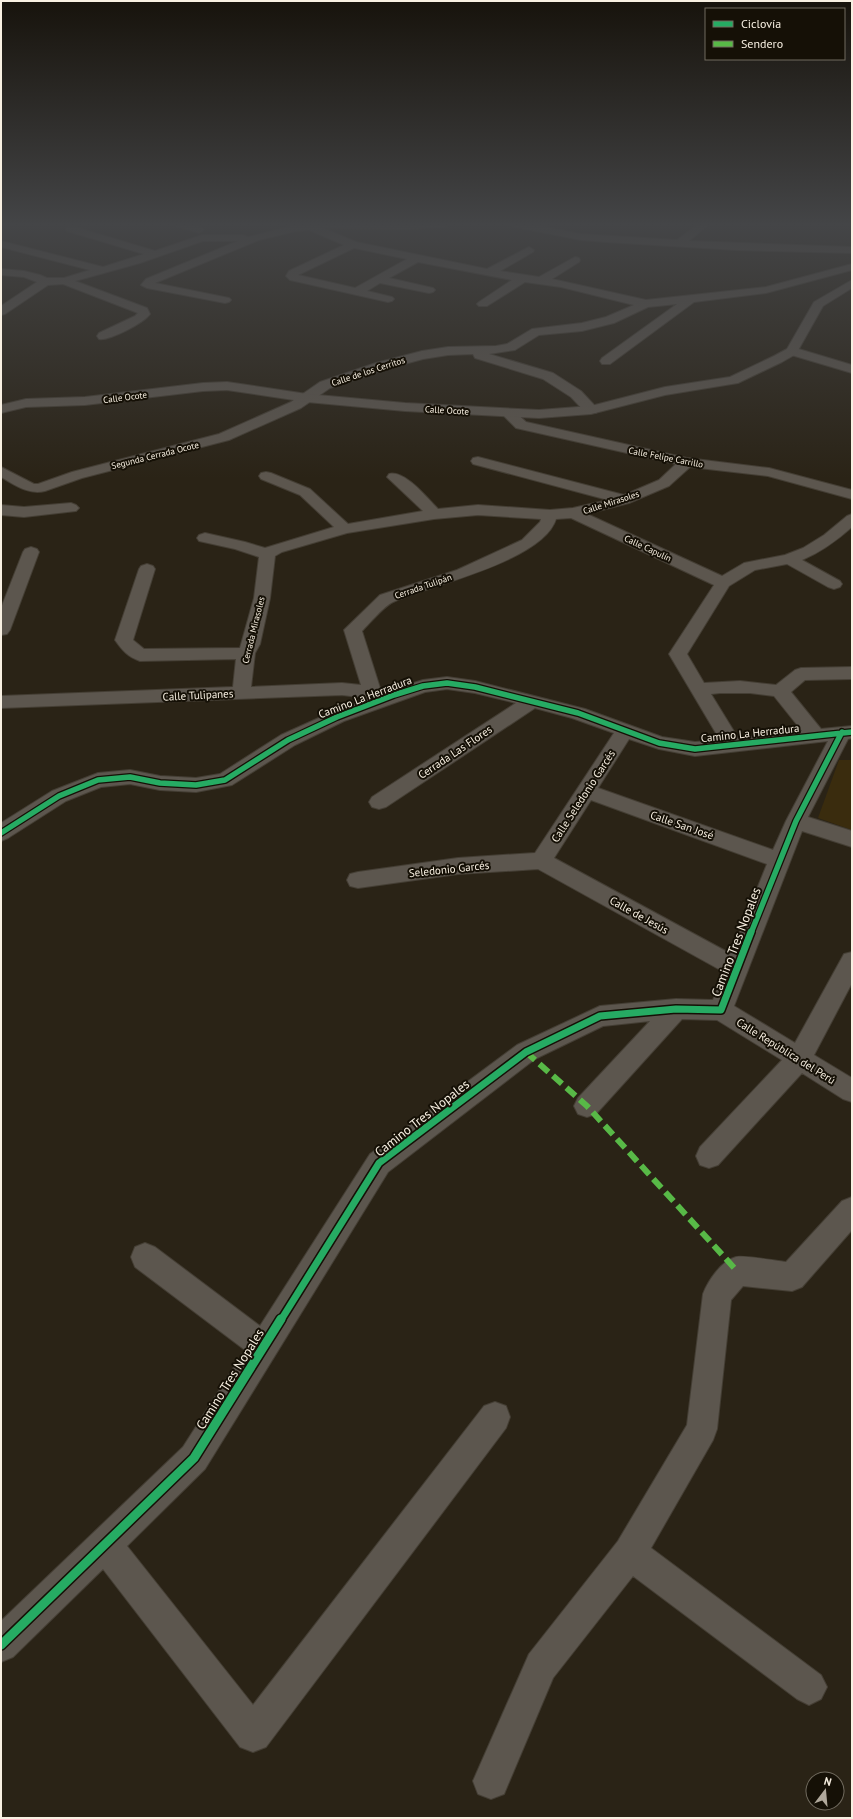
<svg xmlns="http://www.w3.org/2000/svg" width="853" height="1819" viewBox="0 0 853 1819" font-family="'PT Sans',sans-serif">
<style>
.built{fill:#3a2c0e}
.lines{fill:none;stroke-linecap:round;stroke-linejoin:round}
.minor-casing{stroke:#443e34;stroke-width:2}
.tertiary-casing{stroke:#443e34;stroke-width:2}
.minor{fill:#5c564e;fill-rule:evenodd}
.tertiary{fill:#5c564e;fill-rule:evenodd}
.quiet{stroke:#58b947;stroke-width:6;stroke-dasharray:12 6;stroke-linecap:butt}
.cycleway-far2-casing{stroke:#151006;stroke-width:8}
.cycleway-far1-casing{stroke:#151006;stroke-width:10}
.cycleway-casing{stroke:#151006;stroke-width:12}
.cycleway-far2{stroke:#26ab63;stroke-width:5.5}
.cycleway-far1{stroke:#26ab63;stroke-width:7}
.cycleway{stroke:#26ab63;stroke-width:9}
.labels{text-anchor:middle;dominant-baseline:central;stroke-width:4;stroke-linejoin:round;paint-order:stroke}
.far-street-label{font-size:9px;fill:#f8f0e2;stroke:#151006}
.street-label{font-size:11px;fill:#f8f0e2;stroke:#151006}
.near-street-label{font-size:13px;fill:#f8f0e2;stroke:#151006}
</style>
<rect width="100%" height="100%" fill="#2a2316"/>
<!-- built -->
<path class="built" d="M839 760H852V830L818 818Z"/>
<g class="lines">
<!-- minor casing -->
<g class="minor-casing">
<path id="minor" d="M175 224C184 223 198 223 204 230L199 233 176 226Z
M307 224H447L446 226 442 227 407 229 323 228 356 242 487 269 529 247 534 250 533 252 500 271 539 277 575 257 579 258 580 260 579 262 552 279 646 300 766 287 852 264V270L766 293 694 302 610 364H602L600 361 602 358 677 304 648 307 614 323 582 331 539 335 515 350 489 354 553 373 581 391 596 407 598 410 596 413H586L571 397 543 379 475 358 473 354 448 355 423 359 386 369 330 388 301 408 229 440 82 478 45 491C28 495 15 485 1 477V467L34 484H38L72 472 219 434 291 402 320 382 376 363 422 351 448 347 496 346 507 344 532 329 582 323 606 317 634 305 561 287 525 282 487 306H479L477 304 479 302 512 280 418 262 389 278 433 288 435 290 433 292 429 293 380 283 367 291 392 297 394 299 392 301 388 302 290 280 286 276 289 271 344 245 309 230 296 231 259 240 155 283 229 298 231 300 229 302 225 303 147 288 141 285 146 279 238 241H203L140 263 75 281 147 308 150 314C144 323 109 341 99 339L97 336 99 333 135 316 138 313 63 284 48 285 5 314 1 315V306L37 282 24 277 1 275V269L24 271 40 275 47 278H64L90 270 1 247V241L103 267 144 254 67 231 66 229 67 227H75L155 251 202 235H243L248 237 296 225ZM354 248 407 259 355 288 298 275Z
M510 224H530L581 234 677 240 698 224H709L689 241 852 247V253L736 250 606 242 581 240 515 227Z
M792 347 852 365V373L788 354 786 351 788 348Z
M508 409 513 410 526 422 687 458 769 468 852 490V499L768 476 690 467 669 486 629 503 587 514 722 576 744 563 785 555 803 548 824 535 847 516 852 514V527C836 541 821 552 802 560L840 581 842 584 840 587 834 589 828 587 787 564 755 570 729 586 687 654 704 683 740 681 776 685 795 670 801 668 852 667V679L805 680 791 692 821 729 852 726V738L848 739 808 817 852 831V847L802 831 734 1006 795 1043 844 954 852 952V983L814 1055 852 1078V1102L843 1099 802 1073 718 1165 709 1168 700 1165 696 1156 700 1147 782 1060 717 1020 682 1019 596 1114 587 1117 578 1114 574 1106 578 1098 650 1021 603 1026 535 1059 388 1172 205 1469 127 1546 253 1705 484 1406 495 1402 506 1406 510 1417 506 1428 266 1747 253 1752 240 1747 103 1569 13 1657 1 1662V1621L183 1447 245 1350 135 1267 131 1257 135 1247 145 1243 155 1247 260 1326 370 1154 517 1045 600 1006 676 999 713 1000 724 972 538 869 458 874 358 888 350 886 347 880 350 874 358 872 458 858 535 853 614 733 572 718 535 708 386 807 379 809 372 807 369 802 372 797 516 703 475 693 447 689 425 692 344 721 295 745 232 785 196 792 160 790 130 784 101 787 66 801 8 838 1 841V823L52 791 98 773 130 770 160 776 196 778 220 774 281 735 330 713 368 698 342 695 1 708V696L233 687 236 659 140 661C128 657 122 650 115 640L139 569 141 566 147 564 153 566 155 569 133 640 144 649 240 648 254 598 259 557 235 549 199 541 197 538 199 535 205 533 245 542 265 548 334 527 300 495 261 479 259 476 261 473 266 472 271 473 310 489 348 524 423 511 387 477 389 474C405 470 427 498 438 509L478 505 550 510 573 508 608 500 473 464 471 461 473 458 478 457 624 495 659 480 676 464 516 428 501 413 503 410ZM478 515 541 519 540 522 522 540 457 570 380 595 344 630 361 685 342 683 251 687 255 653 260 644 270 598 275 556 282 552 347 533 434 519ZM571 518 714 585 669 654 720 740 695 742 662 737 585 709 475 681 447 677 423 680 392 690 380 688 362 631C370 623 384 606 393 602 431 585 543 561 556 519ZM720 693H750L774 696 802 731 738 738 711 694ZM629 739 659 749 695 756 828 741 786 821 773 850 598 788ZM591 800 767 864 731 954 554 858Z
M71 503 76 505 79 508 76 511 24 517 1 515V505L24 507Z
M31 547 37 549 39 552 10 630 7 634 1 635V608L23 552 25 549Z
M852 1197V1230L802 1287 792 1291 743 1286 731 1300 717 1429 713 1440 651 1548 821 1675 827 1687 821 1699 809 1705 797 1699 633 1576 553 1678 504 1794 491 1799 478 1794 473 1781 529 1654 618 1541 687 1425 703 1294C708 1281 721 1261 736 1257 745 1255 775 1261 786 1262L842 1201Z"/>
</g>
<!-- tertiary casing -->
<g class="tertiary-casing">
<path id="tertiary" d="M852 280V288L823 306 796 354 782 362 738 383 665 395 591 414 539 418 405 411 307 402 227 390 203 391 85 405 26 407 1 413V405L26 399 85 397 203 383 227 382 307 394 405 403 539 410 591 406 665 387 730 377 774 356 787 349 814 302Z"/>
</g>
<!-- minor -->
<use href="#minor" class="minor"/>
<!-- tertiary -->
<use href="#tertiary" class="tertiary"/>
<!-- quiet -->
<path class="quiet" d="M526 1052 587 1106 737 1271"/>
<!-- cycleway-far2 casing -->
<g class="cycleway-far2-casing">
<path id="cycleway-far2" d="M1 833 59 796 98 780 130 777 160 783 196 785 225 780 288 740 337 717 394 695 423 686 447 683 475 687 578 713 659 743 695 749 852 732
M751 933 796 821 842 732"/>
</g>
<!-- cycleway-far1 casing -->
<g class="cycleway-far1-casing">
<path id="cycleway-far1" d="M281 1320 379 1163 526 1052 600 1016 676 1009 721 1010 751 932"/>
</g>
<!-- cycleway casing -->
<g class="cycleway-casing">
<path id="cycleway" d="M1 1645 194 1458 281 1319"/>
</g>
<!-- cycleway-far2 -->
<use href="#cycleway-far2" class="cycleway-far2"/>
<!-- cycleway-far1 -->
<use href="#cycleway-far1" class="cycleway-far1"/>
<!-- cycleway -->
<use href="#cycleway" class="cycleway"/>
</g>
<!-- sky -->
<linearGradient id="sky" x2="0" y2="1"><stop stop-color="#17130c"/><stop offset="0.47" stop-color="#444547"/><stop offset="1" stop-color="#444547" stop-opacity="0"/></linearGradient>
<rect width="853" height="478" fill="url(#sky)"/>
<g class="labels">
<!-- far-street labels -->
<g class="far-street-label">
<text transform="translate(368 371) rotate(-18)">Calle de los Cerritos</text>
<text transform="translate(125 397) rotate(-7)">Calle Ocote</text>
<text transform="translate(447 410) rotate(3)">Calle Ocote</text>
<text transform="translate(155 455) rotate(-14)">Segunda Cerrada Ocote</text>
<text transform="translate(666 457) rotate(11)">Calle Felipe Carrillo</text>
<text transform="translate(611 502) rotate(-18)">Calle Mirasoles</text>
<text transform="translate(648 548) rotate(25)">Calle Capulín</text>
<text transform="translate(423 586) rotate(-19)">Cerrada Tulipán</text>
<text transform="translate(253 630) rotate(-76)">Cerrada Mirasoles</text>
</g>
<!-- street labels -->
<g class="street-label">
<text transform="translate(198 695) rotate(-3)">Calle Tulipanes</text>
<text transform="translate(365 697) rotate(-21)">Camino La Herradura</text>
<text transform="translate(750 733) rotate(-6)">Camino La Herradura</text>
<text transform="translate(455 752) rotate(-34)">Cerrada Las Flores</text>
<text transform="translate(583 796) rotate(-57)">Calle Seledonio Garcés</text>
<text transform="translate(682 825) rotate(19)">Calle San José</text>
<text transform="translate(449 869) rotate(-6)">Seledonio Garcés</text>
<text transform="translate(639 915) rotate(29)">Calle de Jesús</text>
<text transform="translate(786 1051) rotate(32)">Calle República del Perú</text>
</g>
<!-- near-street labels -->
<g class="near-street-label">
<text transform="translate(736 942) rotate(-69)">Camino Tres Nopales</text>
<text transform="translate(422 1118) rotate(-38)">Camino Tres Nopales</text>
<text transform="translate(230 1379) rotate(-58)">Camino Tres Nopales</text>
</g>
</g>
<!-- border -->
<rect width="853" height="1819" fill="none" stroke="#f8f0e2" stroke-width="4"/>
<!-- legend -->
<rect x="705" y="8" width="140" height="52" fill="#151006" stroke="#706a5e"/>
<rect x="713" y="21" width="20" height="6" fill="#26ab63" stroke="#706a5e"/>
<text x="741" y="28" font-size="12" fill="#f8f0e2">Ciclovía</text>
<rect x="713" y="41" width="20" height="6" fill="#58b947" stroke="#706a5e"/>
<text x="741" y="48" font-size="12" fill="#f8f0e2">Sendero</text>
<!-- north arrow -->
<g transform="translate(825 1791) rotate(16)"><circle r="19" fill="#151006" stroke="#706a5e"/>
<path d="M0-3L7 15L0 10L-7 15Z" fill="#b0a89b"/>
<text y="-6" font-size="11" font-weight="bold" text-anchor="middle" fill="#f8f0e2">N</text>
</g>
</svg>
